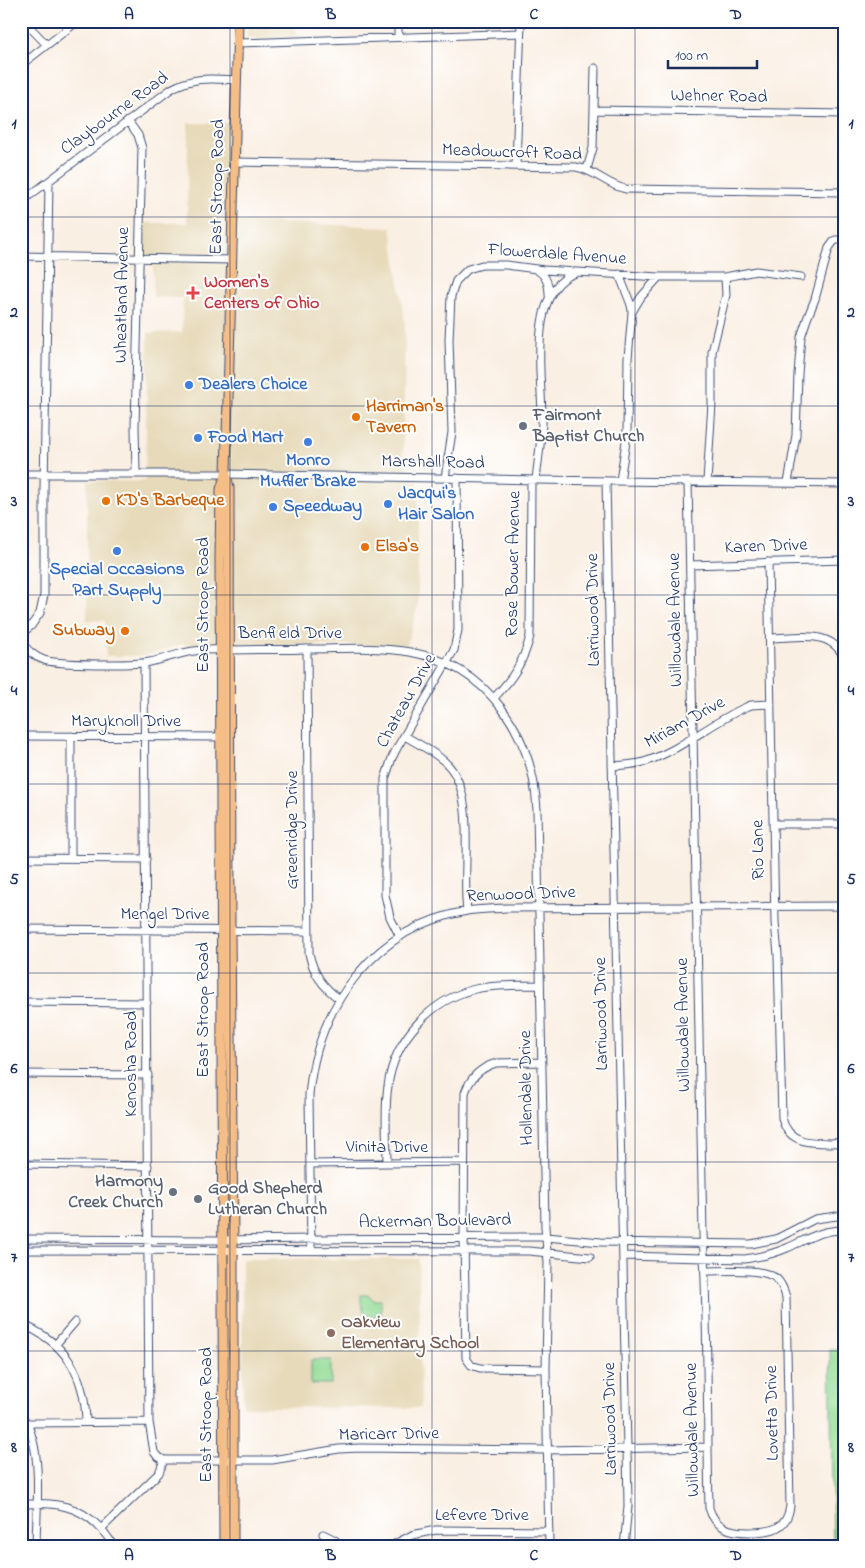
<svg xmlns="http://www.w3.org/2000/svg" width="865" height="1568" viewBox="0 0 865 1568" font-family="'Indie Flower',sans-serif">
<style>
.built{fill:#e7daba}
.green{fill:#93db95;stroke:#57857a}
.lines{fill:none;stroke-linecap:round;stroke-linejoin:round}
.minor-casing{stroke:#3c4c72;stroke-width:9}
.major-casing{stroke:#3c4c72;stroke-width:11}
.minor{stroke:#fff;stroke-width:7}
.major{stroke:#f6be87;stroke-width:9}
.grid{fill:none;stroke:#1b2f5e;stroke-width:1;stroke-opacity:0.55}
.health-dot{fill:#e0444e;stroke:#fff;stroke-width:2}
.shop-dot{fill:#3f7fe0;stroke:#fff;stroke-width:2}
.food-dot{fill:#e8710a;stroke:#fff;stroke-width:2}
.worship-dot{fill:#6b7280;stroke:#fff;stroke-width:2}
.education-dot{fill:#8d6e63;stroke:#fff;stroke-width:2}
.labels{text-anchor:middle;dominant-baseline:central;stroke-width:4;stroke-linejoin:round;paint-order:stroke}
.street-label{font-size:18px;fill:#1b2f5e;stroke:#fff}
.health-label{font-size:18px;font-weight:bold;fill:#be3a42;stroke:#fff;text-anchor:start}
.shop-label{font-size:18px;font-weight:bold;fill:#366cbe;stroke:#fff;text-anchor:start}
.food-label{font-size:18px;font-weight:bold;fill:#c56008;stroke:#fff;text-anchor:start}
.worship-label{font-size:18px;font-weight:bold;fill:#5b616d;stroke:#fff;text-anchor:start}
.education-label{font-size:18px;font-weight:bold;fill:#785e54;stroke:#fff;text-anchor:start}
.neatline{fill:none;stroke:#1b2f5e;stroke-width:2}
.grid-label{font-size:16px;text-anchor:middle;font-weight:bold;fill:#1b2f5e}
</style>
<rect width="100%" height="100%" fill="#fff"/>
<filter id="ink" filterUnits="userSpaceOnUse"><feTurbulence type="fractalNoise" baseFrequency=".02" numOctaves="2"/><feDisplacementMap in="SourceGraphic" scale="10" xChannelSelector="R" yChannelSelector="G"/><feConvolveMatrix kernelMatrix="1 2 1 2 8 2 1 2 1" color-interpolation-filters="sRGB"/></filter>
<filter id="wash" filterUnits="userSpaceOnUse"><feTurbulence type="fractalNoise" baseFrequency=".0096" numOctaves="4" result="noise"/><feDisplacementMap in="SourceGraphic" scale="20" xChannelSelector="R" yChannelSelector="G"/><feGaussianBlur stdDeviation="1.12" result="paint"/><feColorMatrix in="noise" values="0 0 0 0 0 0 0 0 0 0 0 0 0 0 0 0 0 1.4 0 .05"/><feComposite in="paint" operator="in"/></filter>
<g filter="url(#wash)">
<rect width="100%" height="100%" fill="#faefe3"/>
<!-- built -->
<path class="built" d="M247 21H296V38L251 39 247 37Z
M188 123H236L234 221 391 227 405 324 403 464 418 478V605L407 645H180L145 656H106L105 621 87 620V481H145L148 333 182 332 183 298 153 297V266L139 258 140 223H187Z
M242 1259H419L421 1408 243 1407Z"/>
<!-- green -->
<path class="green" d="M361 1295H369L373 1300H381V1316H365L361 1302Z
M830 1349H844V1547H833Z
M311 1360H331V1384H311Z"/>
</g>
<g filter="url(#ink)">
<g class="lines">
<!-- minor casing -->
<g class="minor-casing">
<path id="minor" d="M24 21 47 45
M398 37V21
M238 43 520 33
M21 65 78 21
M594 110 844 114
M128 121 138 135 142 148 135 427 136 473
M235 162 576 167C595 170 608 186 626 189L844 192
M516 166 521 21
M587 169 593 148 595 68
M21 202 171 89C194 76 212 79 237 80
M21 256 232 260
M535 269C546 274 549 284 549 295
M619 274 631 305 632 311
M21 474H226L536 480 844 484
M445 478 452 432 449 340 451 296 456 281 468 269 482 265H506L544 270 659 277H725L756 271 801 277
M536 480C538 461 541 442 542 423 543 383 525 289 576 273
M606 481 627 1448 628 1506 624 1547
M620 481 627 435 628 358 632 312 641 297 659 277
M688 482 703 1234C708 1325 707 1417 709 1508 715 1528 730 1532 749 1532 770 1532 787 1530 790 1506L786 1297C784 1290 782 1284 777 1279 763 1267 724 1271 706 1271
M707 482 712 403V352L726 295 725 277
M788 483 796 435 798 374 801 337 807 319 815 299 829 248 835 240H844
M768 562 775 922 778 955 782 1118C789 1148 819 1142 844 1143
M690 565 844 560
M21 634 31 626 40 613 44 595V489L49 182
M770 638C796 638 833 628 844 659
M21 642C28 650 34 657 44 660 58 665 135 665 150 662 165 659 179 653 194 651 207 649 219 650 232 650 257 649 282 650 308 649 342 649 376 646 410 652 488 666 533 734 537 810L545 1227 548 1263 546 1369 549 1547
M307 649 309 953C313 973 322 986 339 999
M144 663 149 1422 154 1452 157 1456 164 1460
M494 698C512 679 524 662 530 636L531 480
M21 736 226 737
M405 736C418 744 435 752 446 763 478 793 461 869 467 911
M612 766C624 765 636 765 647 761 682 749 711 723 744 708L751 705 771 704
M773 824H844
M21 858 146 859
M71 858V736
M21 929 308 931
M400 937 390 917 385 895V779L392 758 397 748 454 650 458 630 457 478
M21 1002 147 1003
M541 1062 496 1063C480 1068 470 1077 465 1093L464 1237 466 1358 471 1365 480 1368 546 1369
M21 1074 148 1075
M387 1163C387 1138 384 1111 388 1086 394 1040 430 1000 475 989 496 984 519 986 540 985
M21 1164 148 1166
M310 1164 464 1162
M21 1239 216 1240 521 1237H546L601 1242 751 1244 776 1239 815 1219 844 1215
M21 1250 529 1251 590 1257
M311 1250 309 1095C317 1005 375 927 467 911 480 909 493 909 505 908L844 906
M623 1256 745 1259C760 1257 773 1254 787 1248 808 1239 820 1230 844 1230
M21 1324C66 1342 85 1375 86 1422
M56 1344 75 1322
M21 1415C45 1443 36 1511 36 1547
M28 1423 149 1422
M164 1460H272L339 1449 360 1448 547 1450 708 1447
M21 1505C62 1499 93 1510 114 1547
M102 1528 159 1473 164 1460
M323 1534 335 1540 341 1547
M389 1547 412 1535 436 1530 549 1531"/>
</g>
<!-- major casing -->
<g class="major-casing">
<path id="major" d="M224 1547 220 559 221 489 226 474
M233 1547V1240L230 931 229 488 226 474 238 21"/>
</g>
<!-- minor -->
<use href="#minor" class="minor"/>
<!-- major -->
<use href="#major" class="major"/>
</g>
</g>
<!-- grid -->
<path class="grid" d="M230 21V1547M432 21V1547M635 21V1547M21 217H844M21 406H844M21 595H844M21 784H844M21 973H844M21 1162H844M21 1351H844"/>
<!-- markers -->
<path class="health-dot" d="M190.5 285.5h5v5h5v5h-5v5h-5v-5h-5v-5h5z"/>
<g class="shop-dot">
<circle cx="189" cy="385" r="5"/>
<circle cx="198" cy="438" r="5"/>
<circle cx="308" cy="442" r="5"/>
<circle cx="388" cy="504" r="5"/>
<circle cx="273" cy="507" r="5"/>
<circle cx="117" cy="551" r="5"/>
</g>
<g class="food-dot">
<circle cx="356" cy="417" r="5"/>
<circle cx="106" cy="501" r="5"/>
<circle cx="365" cy="547" r="5"/>
<circle cx="125" cy="631" r="5"/>
</g>
<g class="worship-dot">
<circle cx="523" cy="426" r="5"/>
<circle cx="173" cy="1192" r="5"/>
<circle cx="198" cy="1199" r="5"/>
</g>
<circle class="education-dot" cx="331" cy="1333" r="5"/>
<g class="labels">
<!-- street labels -->
<g class="street-label">
<text transform="translate(719 97) rotate(1)">Wehner Road</text>
<text transform="translate(115 114) rotate(-36)">Claybourne Road</text>
<text transform="translate(512 153) rotate(2)">Meadowcroft Road</text>
<text transform="translate(218 187) rotate(-89)">East Stroop Road</text>
<text transform="translate(557 255) rotate(4)">Flowerdale Avenue</text>
<text transform="translate(123 295) rotate(-89)">Wheatland Avenue</text>
<text transform="translate(433 463) rotate(1)">Marshall Road</text>
<text transform="translate(766 547) rotate(-2)">Karen Drive</text>
<text transform="translate(514 564) rotate(-89)">Rose Bower Avenue</text>
<text transform="translate(204 605) rotate(-90)">East Stroop Road</text>
<text transform="translate(594 610) rotate(-91)">Larriwood Drive</text>
<text transform="translate(676 620) rotate(-91)">Willowdale Avenue</text>
<text x="290" y="634">Benfield Drive</text>
<text transform="translate(407 701) rotate(-61)">Chateau Drive</text>
<text x="126" y="722">Maryknoll Drive</text>
<text transform="translate(685 723) rotate(-29)">Miriam Drive</text>
<text transform="translate(293 830) rotate(-90)">Greenridge Drive</text>
<text transform="translate(759 850) rotate(-91)">Rio Lane</text>
<text transform="translate(521 895) rotate(-2)">Renwood Drive</text>
<text x="165" y="915">Mengel Drive</text>
<text transform="translate(204 1010) rotate(-90)">East Stroop Road</text>
<text transform="translate(602 1014) rotate(-91)">Larriwood Drive</text>
<text transform="translate(684 1025) rotate(-91)">Willowdale Avenue</text>
<text transform="translate(132 1064) rotate(-90)">Kenosha Road</text>
<text transform="translate(527 1088) rotate(-91)">Hollendale Drive</text>
<text x="387" y="1148">Vinita Drive</text>
<text transform="translate(435 1222) rotate(-1)">Ackerman Boulevard</text>
<text transform="translate(773 1413) rotate(-91)">Lovetta Drive</text>
<text transform="translate(207 1415) rotate(-90)">East Stroop Road</text>
<text transform="translate(611 1419) rotate(-91)">Larriwood Drive</text>
<text transform="translate(693 1430) rotate(-91)">Willowdale Avenue</text>
<text transform="translate(389 1435) rotate(-1)">Maricarr Drive</text>
<text x="482" y="1516">Lefevre Drive</text>
</g>
<!-- health labels -->
<g class="health-label">
<text x="204" y="283">Women's<tspan x="204" dy="21">Centers of Ohio</tspan></text>
</g>
<!-- shop labels -->
<g class="shop-label">
<text x="199" y="385">Dealers Choice</text>
<text x="208" y="438">Food Mart</text>
<text x="308" y="461" text-anchor="middle">Monro<tspan x="308" dy="21">Muffler Brake</tspan></text>
<text x="398" y="494">Jacqui's<tspan x="398" dy="21">Hair Salon</tspan></text>
<text x="283" y="507">Speedway</text>
<text x="117" y="570" text-anchor="middle">Special Occasions<tspan x="117" dy="21">Part Supply</tspan></text>
</g>
<!-- food labels -->
<g class="food-label">
<text x="366" y="407">Harriman's<tspan x="366" dy="21">Tavern</tspan></text>
<text x="116" y="501">KD's Barbeque</text>
<text x="375" y="547">Elsa's</text>
<text x="115" y="631" text-anchor="end">Subway</text>
</g>
<!-- worship labels -->
<g class="worship-label">
<text x="533" y="416">Fairmont<tspan x="533" dy="21">Baptist Church</tspan></text>
<text x="163" y="1182" text-anchor="end">Harmony<tspan x="163" dy="21">Creek Church</tspan></text>
<text x="208" y="1189">Good Shepherd<tspan x="208" dy="21">Lutheran Church</tspan></text>
</g>
<!-- education labels -->
<g class="education-label">
<text x="341" y="1323">Oakview<tspan x="341" dy="21">Elementary School</tspan></text>
</g>
</g>
<!-- margin -->
<rect width="865" height="1568" fill="none" stroke="#fff" stroke-width="55"/>
<!-- scale -->
<path d="M668 60v8h89v-8" fill="none" stroke="#1b2f5e" stroke-width="2.5"/>
<text x="675" y="60" font-size="15" fill="#1b2f5e" stroke="#ffffff" stroke-width="4" paint-order="stroke">100 m</text>
<rect x="28" y="28" width="810" height="1512" class="neatline"/>
<g class="grid-label">
<text x="129" y="19">A</text>
<text x="331" y="19">B</text>
<text x="534" y="19">C</text>
<text x="736" y="19">D</text>
<text x="14" y="128">1</text>
<text x="851" y="128">1</text>
<text x="14" y="317">2</text>
<text x="851" y="317">2</text>
<text x="14" y="506">3</text>
<text x="851" y="506">3</text>
<text x="14" y="695">4</text>
<text x="851" y="695">4</text>
<text x="14" y="884">5</text>
<text x="851" y="884">5</text>
<text x="14" y="1073">6</text>
<text x="851" y="1073">6</text>
<text x="14" y="1262">7</text>
<text x="851" y="1262">7</text>
<text x="14" y="1452">8</text>
<text x="851" y="1452">8</text>
<text x="129" y="1560">A</text>
<text x="331" y="1560">B</text>
<text x="534" y="1560">C</text>
<text x="736" y="1560">D</text>
</g>
</svg>
